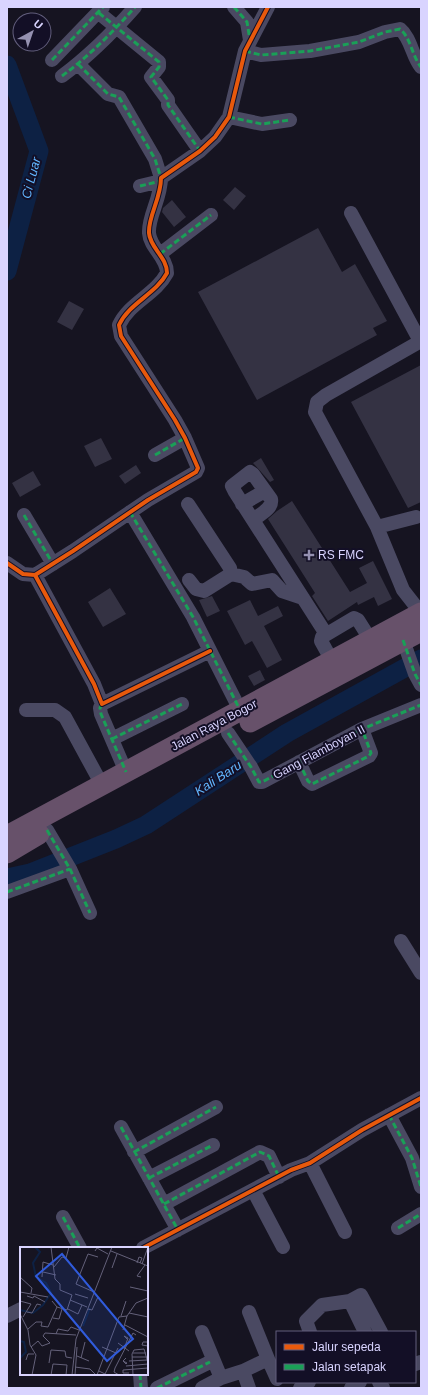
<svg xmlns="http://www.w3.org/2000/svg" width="428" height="1395" viewBox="0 0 428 1395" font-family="Helvetica,sans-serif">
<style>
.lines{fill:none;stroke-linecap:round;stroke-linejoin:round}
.river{stroke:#0d2144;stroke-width:19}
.building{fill:#343243}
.minor{stroke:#4a4962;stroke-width:14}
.highway{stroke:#67516a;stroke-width:21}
.quiet{stroke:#1a9f57;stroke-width:3;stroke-dasharray:6 3;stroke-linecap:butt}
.cycleway-casing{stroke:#130f26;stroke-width:6}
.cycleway{stroke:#e8590c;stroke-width:4}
.poi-dot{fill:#9591b1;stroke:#130f26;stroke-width:1.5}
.labels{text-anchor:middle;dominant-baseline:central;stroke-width:4;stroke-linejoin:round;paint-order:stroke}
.poi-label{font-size:12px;fill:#d9d4ff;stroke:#130f26;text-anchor:start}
.street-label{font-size:12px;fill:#d9d4ff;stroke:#130f26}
.water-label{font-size:13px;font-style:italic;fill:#62b6ff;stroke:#130f26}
.inset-river{fill:none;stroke:#0d2144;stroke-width:2}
.inset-road{fill:none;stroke:#64617a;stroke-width:1}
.view{fill:#305bdc;fill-opacity:0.15;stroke:#305bdc;stroke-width:2}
.inset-edge{fill:none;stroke:#d9d4ff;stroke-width:2}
</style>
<rect width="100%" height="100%" fill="#161421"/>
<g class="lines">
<!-- river -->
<path class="river" d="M7 65 39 151 7 271
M7 878 30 873 116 839 146 825 287 733 421 659"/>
</g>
<!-- building -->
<path class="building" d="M235 187 246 196 234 210 223 200Z
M172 200 186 217 174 227 162 212 163 208Z
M318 228 342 272 355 264 387 321 373 328 377 335 257 400 198 292Z
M69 301 84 309 72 330 57 322Z
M421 365V502L408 508 351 402Z
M101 438 112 459 95 467 84 446Z
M261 458 274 480 270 482 253 463Z
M136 465 141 473 125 484 119 476Z
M33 471 41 485 20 497 12 483Z
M292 501 350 592 367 583 359 568 373 561 392 599 378 606 374 597 358 605 357 602 328 621 312 596 315 593 268 519 277 511Z
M110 588 126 614 103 627 88 602Z
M212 596 220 611 207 617 199 600Z
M250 600 258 616 278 606 283 616 264 626 282 660 267 668 252 641 245 645 227 611Z
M260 670 265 680 254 686 248 676Z"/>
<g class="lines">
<!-- minor -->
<path class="minor" d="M234 7 247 22 250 40
M99 13 159 62V67L151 77 168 100V105L200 151
M245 51 261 55 310 51 359 42 385 32 400 29C411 38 412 56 421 67
M52 60 103 7
M78 64 108 94 119 97 155 159 161 178
M62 76C89 56 113 32 135 7
M229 117 262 124 290 120
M140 186 161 181
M351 213 420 341
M160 254 211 215
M421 341 326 395 317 402 315 412 377 527 403 590 421 613
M155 455 185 438
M188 504 230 568 231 574 244 577 252 584 272 580 282 591 303 598
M242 504 265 491
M130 512 193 617 240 710
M24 515 53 564
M253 520C260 514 273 509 271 499L253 474 250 472 232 486 235 492 326 634
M377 527 416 517
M7 563 23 574 35 575 73 551 148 500 196 472 198 468 185 438 175 420 121 336 119 325C129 303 156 294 167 273 167 257 150 248 149 233 148 216 161 199 161 178L200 151 215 137 229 117 245 51 268 7
M35 575 94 684 102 704 210 651
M189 580 196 589 204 591 231 574
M403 640 415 674 421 685
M336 668 321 641 322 637 354 618 358 620 370 639
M102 704 100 708 101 714 126 772
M26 710H55L65 717 102 785
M228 733 251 767 259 782H262L362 729 421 705
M112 739 182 704
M299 762 308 781 312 784 369 756 371 753 362 729
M47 830 70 869 90 913
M7 892 70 869
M401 941 421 973
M389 1115 412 1158 421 1187
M121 1127 178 1230
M134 1152 216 1107
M310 1163 345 1232
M149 1178 213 1145
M253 1190 283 1247
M164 1204 260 1152 269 1156 279 1177
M63 1217 80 1248
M398 1228 421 1214
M143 1248 291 1170 310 1163 362 1130 421 1098
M249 1312 268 1359 243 1371 249 1388
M7 1316 21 1309
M202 1332 221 1378 243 1371
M310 1332 306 1321 322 1305 350 1301
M365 1332 350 1301 361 1295 381 1332
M268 1359 277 1379
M415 1364 421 1362
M140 1374 141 1388
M379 1382 383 1388
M157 1388 210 1362
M202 1388 221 1378
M300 1388 309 1382
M351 1388 360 1382"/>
<!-- highway -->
<path class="highway" d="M250 722 421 631
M7 836 421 613
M7 853 39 834"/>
<!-- quiet -->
<path class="quiet" d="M234 7 247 22 250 40
M99 13 159 62V67L151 77 168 100V105L200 151
M245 51 261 55 310 51 359 42 385 32 400 29C411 38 412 56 421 67
M52 60 103 7
M78 64 108 94 119 97 155 159 161 178
M62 76C89 56 113 32 135 7
M229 117 262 124 290 120
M140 186 161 181
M160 254 211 215
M155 455 185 438
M130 512 193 617 240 710
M24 515 53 564
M403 640 415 674 421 685
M102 704 100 708 101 714 126 772
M228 733 251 767 259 782H262L362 729 421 705
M112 739 182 704
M299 762 308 781 312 784 369 756 371 753 362 729
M47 830 70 869 90 913
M7 892 70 869
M389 1115 412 1158 421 1187
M121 1127 178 1230
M134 1152 216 1107
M149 1178 213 1145
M164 1204 260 1152 269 1156 279 1177
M63 1217 80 1248
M398 1228 421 1214
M140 1374 141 1388
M157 1388 210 1362"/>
<!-- cycleway casing -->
<g class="cycleway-casing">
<path id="cycleway" d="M7 563 23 574 35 575 73 551 148 500 196 472 198 468 185 438 175 420 121 336 119 325C129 303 156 294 167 273 167 257 150 248 149 233 148 216 161 199 161 178L200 151 215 137 229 117 245 51 268 7
M35 575 94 684 102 704 210 651
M143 1248 291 1170 310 1163 362 1130 421 1098"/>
</g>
<!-- cycleway -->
<use href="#cycleway" class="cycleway"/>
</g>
<!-- markers -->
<path class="poi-dot" d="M307 549h4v4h4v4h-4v4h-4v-4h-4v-4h4z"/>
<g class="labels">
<!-- poi labels -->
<g class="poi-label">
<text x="318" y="555">RS FMC</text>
</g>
<!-- street labels -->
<g class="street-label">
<text transform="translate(214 725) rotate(-28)">Jalan Raya Bogor</text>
<text transform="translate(319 752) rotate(-28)">Gang Flamboyan II</text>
</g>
<!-- water labels -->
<g class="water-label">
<text transform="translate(31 178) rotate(-75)">Ci Luar</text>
<text transform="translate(218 778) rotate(-33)">Kali Baru</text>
</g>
</g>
<!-- overview -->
<g transform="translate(20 1247)">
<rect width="128" height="128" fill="#161421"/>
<path class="inset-river" d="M0 63 13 66 23 58 31 46 26 36 16 30 13 16 20 5 15 0M63 79 70 61M0 94 4 95 6 105 0 111"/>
<path class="inset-road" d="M31 0 35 32 40 37V43L52 48 47 63 37 60 32 54M75 4 77 1 88 7M91 4 128 19M117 16 119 10 122 11 120 16M122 17 128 0M34 20 42 10 46 11 49 0M92 21 97 7M23 25 36 28M0 30 12 41 11 46M22 30 23 15 33 18M121 30 117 29 125 18M110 40 128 44M0 45 28 50M74 45 56 37 68 7 78 10M55 47 68 51M7 49 13 51 14 49 25 55M50 53 67 60M0 54 11 57 3 70M48 62 58 67 62 58M68 62 72 63 78 50M7 65 12 66 17 57 21 58M109 66 128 70M0 67 8 83 10 98 16 108 12 128M101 69 106 54M33 71 39 72 42 62M105 78 128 90M8 82 16 75H22L21 79 28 80 37 60M103 83 107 69M36 87 38 82 48 84 51 80 59 83M128 95H123L122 98 128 99M98 96 109 104M11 100 18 94 22 99 30 96 23 89 25 86 56 88M82 100 96 106M104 102 108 91 104 89 107 92M113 106H126M57 109 69 114M112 110H127M61 111 65 95M6 113 8 107H14M103 114 106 117 107 116 103 114 106 111M109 114 127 113M29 116 31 103 45 104 46 110 52 111M106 119 128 117M55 120 70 122 76 128M79 124 85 127 98 101M109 126H103V123L128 121M31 128 33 117 47 118 46 128M52 128 56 92 92 0M55 128 57 100M77 128 99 70 107 69 116 56 128 51M99 128 94 125 95 121 113 86 116 88M113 128 112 107 114 103 124 102 128 116"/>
<path class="view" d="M42 7 113 92 87 114 16 29Z"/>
<rect width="128" height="128" class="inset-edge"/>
</g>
<!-- border -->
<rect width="428" height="1395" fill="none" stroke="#d9d4ff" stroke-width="16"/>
<!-- legend -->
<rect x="276" y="1331" width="140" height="52" fill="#130f26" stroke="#625e7d"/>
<rect x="284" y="1344" width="20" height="6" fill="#e8590c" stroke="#625e7d"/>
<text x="312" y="1351" font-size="12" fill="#d9d4ff">Jalur sepeda</text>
<rect x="284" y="1364" width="20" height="6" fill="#1a9f57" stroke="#625e7d"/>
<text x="312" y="1371" font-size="12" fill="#d9d4ff">Jalan setapak</text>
<!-- north arrow -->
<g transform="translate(32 32) rotate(40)"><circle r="19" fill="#130f26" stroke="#625e7d"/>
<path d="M0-3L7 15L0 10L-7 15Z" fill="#9591b1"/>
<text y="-6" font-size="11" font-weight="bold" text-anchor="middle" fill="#d9d4ff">U</text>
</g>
</svg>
